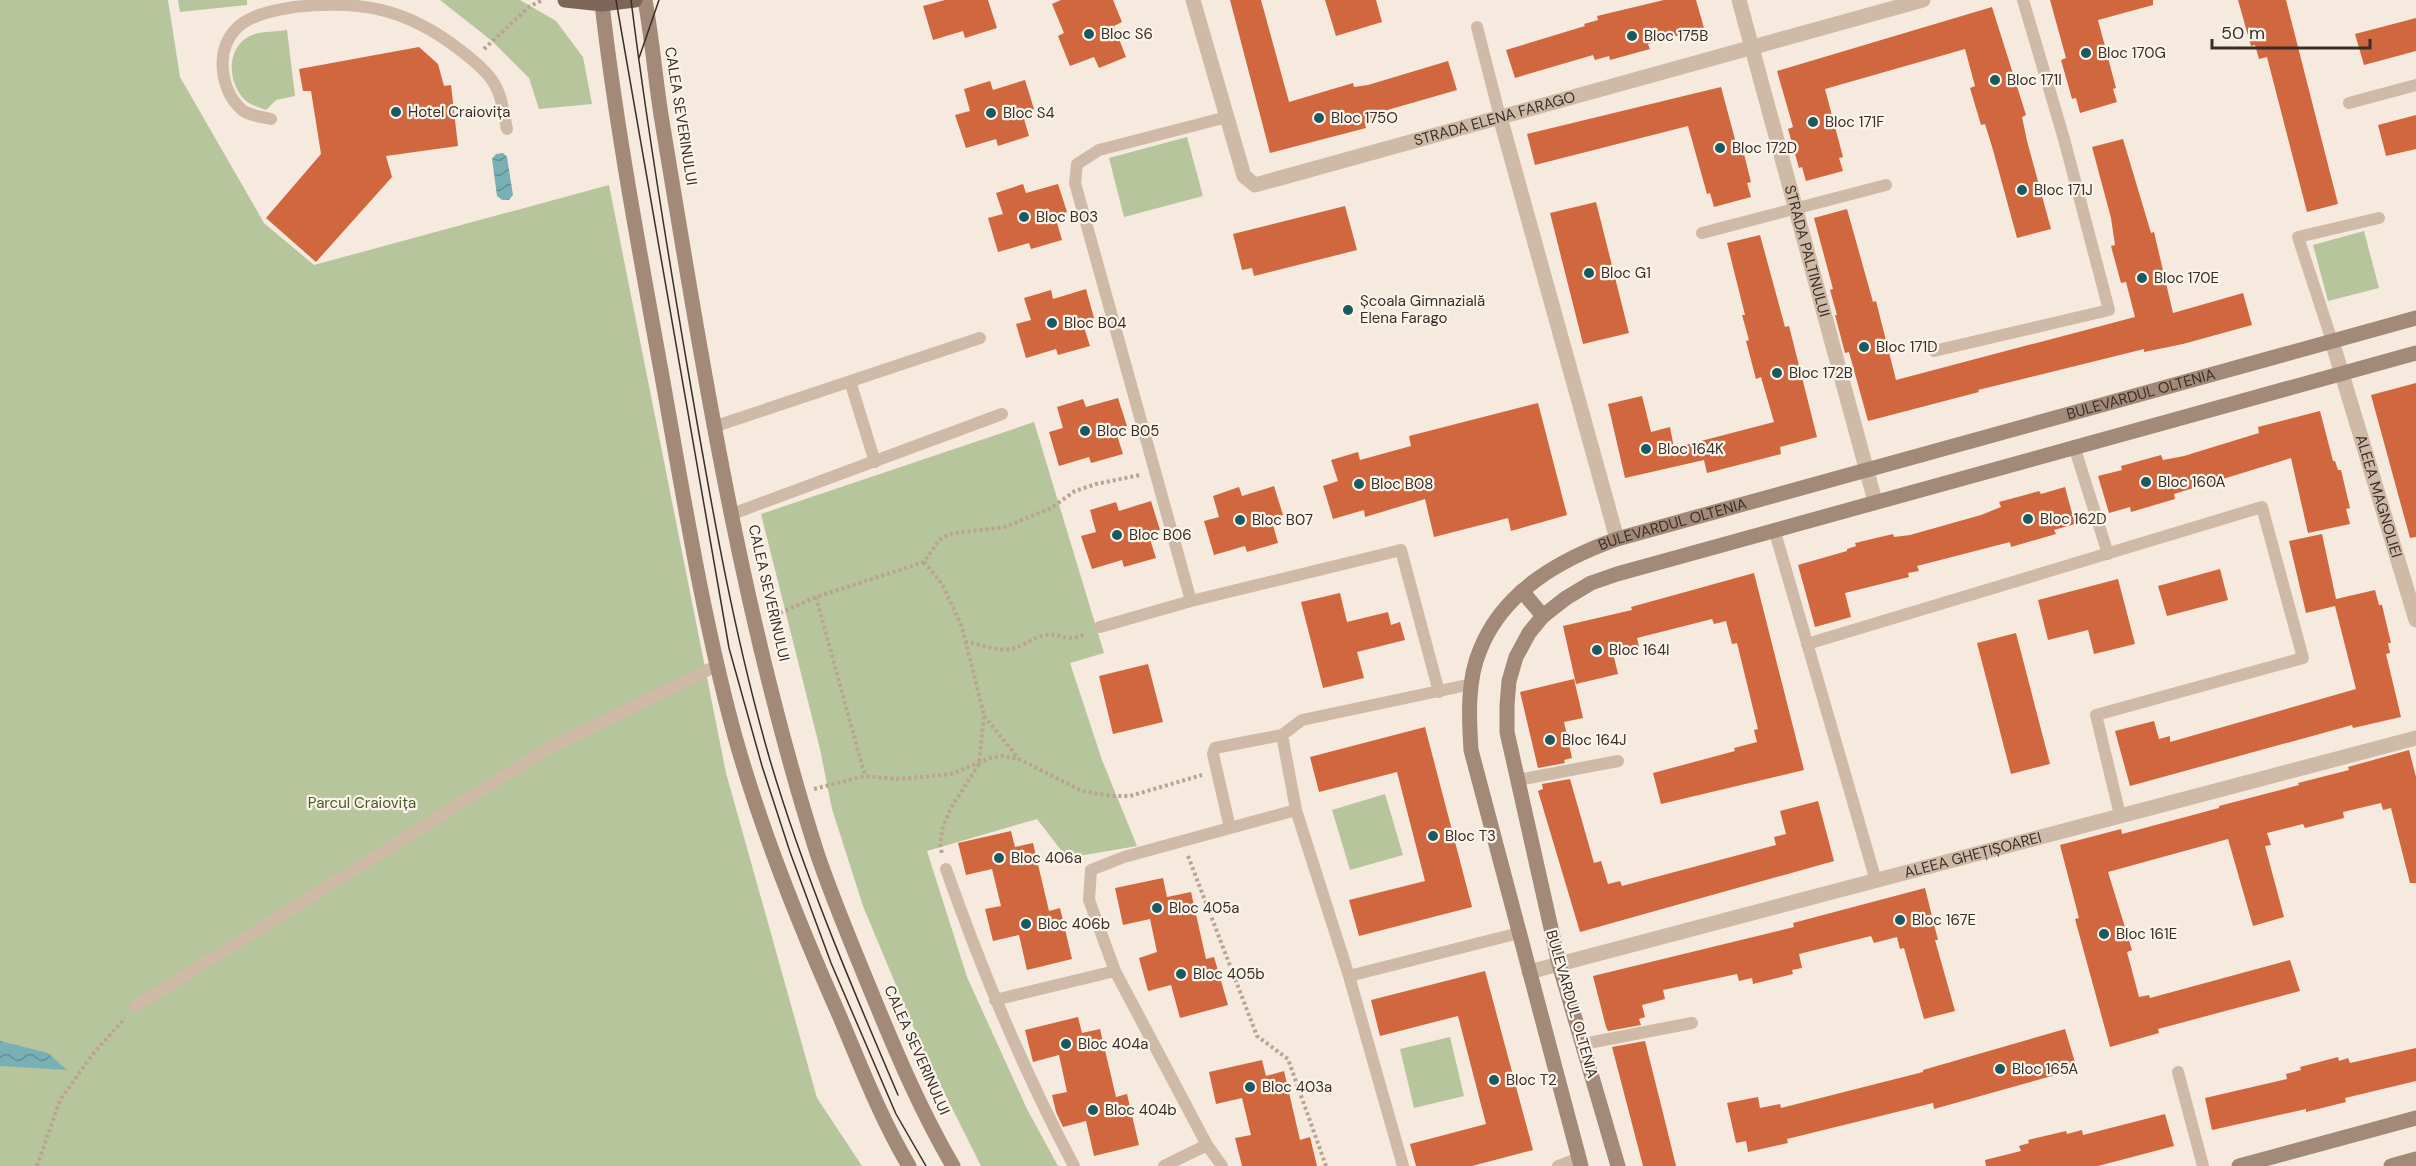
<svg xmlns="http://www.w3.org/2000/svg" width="2416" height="1166" viewBox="0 0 2416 1166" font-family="'DM Sans',sans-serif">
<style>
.green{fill:#b6c59b}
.water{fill:url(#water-waves)}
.building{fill:#d1673e}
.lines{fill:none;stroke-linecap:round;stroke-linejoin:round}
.path{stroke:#baa491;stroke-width:4;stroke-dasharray:3 3;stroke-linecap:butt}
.lane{stroke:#cebaa7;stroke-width:12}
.street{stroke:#cebaa7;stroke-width:15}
.secondary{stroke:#a28978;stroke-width:15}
.primary{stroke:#7d6658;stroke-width:15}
.tram{stroke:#3a2e28;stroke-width:1.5}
.poi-dot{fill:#195960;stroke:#fbf4ea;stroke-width:2}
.labels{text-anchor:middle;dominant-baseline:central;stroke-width:4.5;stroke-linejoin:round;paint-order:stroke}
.poi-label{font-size:15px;fill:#3a2e28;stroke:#fbf4ea;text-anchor:start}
.street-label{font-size:15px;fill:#3a2e28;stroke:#fbf4ea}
.park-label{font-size:15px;fill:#475b29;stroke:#fbf4ea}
</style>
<defs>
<pattern id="water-waves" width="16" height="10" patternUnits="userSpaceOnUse" patternTransform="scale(1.5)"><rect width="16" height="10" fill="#79b0b5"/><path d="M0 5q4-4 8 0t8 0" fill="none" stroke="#649093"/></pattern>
</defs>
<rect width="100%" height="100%" fill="#f5eadd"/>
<!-- green -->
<path class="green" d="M0 0H168L180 77 264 223 314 265 609 185 726 773 817 1098 862 1166H0Z
M178 0H247V5L180 12Z
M440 0H520L556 21 583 57 592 104 539 109 529 78 492 41Z
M287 30 295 96 276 100 266 110C259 107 250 105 245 100 226 81 226 43 255 34 264 31 277 32 287 30Z
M1187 137 1203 196 1124 217 1109 158Z
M2364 231 2379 288 2328 301 2313 245Z
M1034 422 1104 653 1070 663 1102 760 1137 846 1067 858 1037 819 927 851 967 977 1027 1109 1058 1166H981L923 1050 863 906 832 809 820 749 761 514Z
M1385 794 1403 855 1350 870 1332 810Z
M1450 1037 1464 1096 1414 1108 1400 1049Z"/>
<!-- water -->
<path class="water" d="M503 153 507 157 513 195 509 200H502L497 196 492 159 496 154Z
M0 1041 48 1053 67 1070 0 1066Z"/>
<!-- building -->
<path class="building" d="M945 0H988L997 28 965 38 963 31 933 40 923 6Z
M1061 0H1113L1122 22 1114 26 1126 57 1099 68 1094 57 1070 66 1058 36 1064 33 1052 4Z
M1230 0H1261L1289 102 1353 83 1354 87 1368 85 1448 61 1457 90 1377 113 1379 120 1365 124 1366 128 1270 153Z
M1325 0H1376L1382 22 1336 36Z
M1664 0H1696L1704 28 1648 44 1650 49 1610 60 1609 56 1595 60 1593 55 1515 78 1506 50 1585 26 1584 24 1598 20 1597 16Z
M2050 0H2153V5L2098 20 2116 88 2113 89 2117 102 2080 113 2076 98 2072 99 2061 60 2066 58Z
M2238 0H2286L2338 204 2307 212 2267 57 2259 59 2255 45 2251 46Z
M1992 7 2026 115 2022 117 2027 141 2051 229 2017 238 1993 150 1985 124 1981 125 1970 88 1975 86 1965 49 1825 89 1843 157 1839 158 1843 171 1806 181 1802 167 1799 168 1788 129 1793 127 1777 71Z
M2416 18V51L2364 65 2355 34Z
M419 47 438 64 444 86 451 85 458 146 386 156 392 177 316 262 266 218 321 154 311 91H303L299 69Z
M1025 80 1034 109 1022 112 1029 136 998 146 996 139 966 148 955 115 970 111 964 89 990 81 993 90Z
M1721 87 1736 143 1741 142 1751 182 1747 183 1751 197 1714 207 1710 193 1707 194 1688 126 1535 165 1527 134Z
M2416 115V149L2386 156 2378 125Z
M2123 139 2151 233 2154 232 2173 313 2243 293 2252 325 2183 344 2144 352V349L1978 390 1979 392 1868 421 1849 352 1845 353 1835 315H1837L1830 290 1833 289 1814 218 1847 209 1873 302 1876 301 1896 380 2135 317 2126 282 2121 283 2111 246 2115 245 2111 218 2092 147Z
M1023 184 1026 193 1058 184 1067 212 1055 216 1062 240 1031 249 1029 243 998 252 988 218 1003 214 996 193Z
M1596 202 1629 333 1583 344 1550 213Z
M1345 206 1357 250 1254 276 1252 268 1242 270 1233 234Z
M1760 235 1785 327 1789 326 1817 437 1780 447 1781 454 1707 473 1704 460 1625 478 1608 404 1642 396 1651 432 1670 427 1674 448 1774 422 1761 377 1756 379 1746 341 1749 340 1742 315H1745L1727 243Z
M1086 289 1094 318 1082 321 1090 346 1058 355 1056 349 1026 358 1016 324 1031 320 1024 298 1051 290 1053 299Z
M2416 383V537L2410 538 2371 395Z
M1118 398 1127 426 1115 429 1123 454 1091 463 1089 457 1059 466 1049 432 1063 428 1057 407 1083 399 1086 407Z
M1538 403 1567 515 1511 531 1508 518 1434 537 1425 499 1365 517 1364 510 1333 519 1323 486 1338 481 1331 460 1358 452 1360 460 1411 446 1409 436Z
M2320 411 2333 461H2335L2338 470H2341L2350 508 2346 509 2350 524 2308 533 2291 458 2174 494 2175 499 2131 512 2130 507 2109 513 2098 476 2122 470 2121 466 2161 455 2163 460 2184 456 2259 433 2258 427Z
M1274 486 1283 515 1271 518 1278 543 1247 552 1245 546 1214 555 1204 521 1219 517 1213 496 1239 487 1242 496Z
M2065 487 2075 524 2054 530 2056 534 2011 547 2010 542 1917 566 1919 571 1908 573 1909 577 1845 593 1851 617 1815 627 1798 565 1847 551V549L1856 546 1855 543 1893 534 1894 537 1910 535 1981 515 2001 507 1999 502 2039 491 2041 494Z
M1151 501 1160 530 1148 533 1156 558 1124 567 1122 560 1092 569 1081 536 1096 532 1090 510 1116 502 1119 511Z
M2322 534 2336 599 2375 590 2379 605H2382L2391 643H2388L2390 653 2386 654 2401 717 2353 728 2352 725 2130 786 2115 731 2154 721 2159 739 2170 736V742L2356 689 2335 606 2306 613 2289 541Z
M2220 569 2228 600 2167 616 2158 586Z
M1754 573 1804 770 1661 804 1653 773 1735 751 1734 748 1757 742 1754 730 1758 729 1737 643 1732 644 1726 621 1714 624 1712 619 1637 638 1639 647 1613 653 1618 674 1576 684 1563 626 1632 610 1631 607Z
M2118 579 2135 644 2094 654 2088 630 2048 640 2038 600Z
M1340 593 1347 622 1388 612 1391 625 1400 622 1405 640 1357 652 1364 678 1323 688 1301 602Z
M2016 633 2050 764 2011 774 1977 643Z
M1148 664 1163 722 1113 734 1099 676Z
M1574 679 1583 718 1564 722 1572 758 1564 760 1565 763 1538 768 1520 692Z
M1425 727 1472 907 1359 936 1349 900 1425 881 1397 772 1319 792 1310 757Z
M2409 750 2416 777V883H2410L2391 808 2383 810 2381 803 2343 812 2344 818 2305 828 2303 824 2267 833 2271 845 2265 846 2284 917 2253 926 2228 839 2108 872 2132 950 2127 952 2139 997 2149 995 2150 998 2290 960 2300 991 2158 1029 2159 1033 2110 1047 2075 919 2079 918 2060 845 2121 829 2122 834 2219 808V806L2299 785 2298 783 2349 770 2348 767Z
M1570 779 1594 863 1601 861 1608 884 1620 881 1622 886 1776 845 1774 837 1786 834 1780 811 1818 801 1834 861 1580 932 1538 791 1543 789 1542 784Z
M1011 831 1015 847 1033 843 1049 911 1060 908 1072 959 1027 970 1019 935 993 941 985 909 1001 906 992 869 966 875 958 843Z
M1163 878 1167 897 1191 892 1206 959 1214 957 1228 1005 1180 1018 1171 985 1148 991 1139 958 1157 952 1150 919 1123 925 1115 888Z
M1925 888 1938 940H1935L1955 1011 1924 1019 1904 948 1900 949 1897 937 1874 943 1871 936 1799 954 1802 968 1792 970 1793 974 1753 984 1752 978 1739 981 1737 974 1663 990 1665 999 1642 1005 1645 1017 1639 1019 1641 1025 1608 1031 1606 1027 1593 976 1794 927 1793 923Z
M1485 971 1533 1150 1472 1166H1416L1410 1144 1486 1124 1458 1016 1380 1036 1371 1000Z
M1078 1017 1082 1033 1100 1029 1116 1097 1127 1094 1139 1145 1094 1156 1086 1121 1063 1127 1056 1112 1052 1095 1067 1092 1059 1055 1033 1062 1025 1030Z
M2065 1029 2077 1069 1934 1109 1933 1103 1787 1139 1788 1143 1748 1152 1746 1141 1736 1143 1727 1103 1758 1097 1760 1108 1780 1104 1781 1108 1923 1072V1070Z
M1645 1041 1664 1117 1676 1166H1643L1612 1047Z
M2416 1048V1081L2345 1098 2346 1102 2306 1112V1109L2212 1130 2205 1098 2287 1079 2286 1074 2301 1070 2300 1067 2338 1057 2339 1061 2348 1058 2350 1063Z
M1262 1060 1266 1076 1284 1071 1300 1140 1310 1137 1317 1166H1242L1235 1138 1251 1135 1242 1098 1216 1104 1209 1072Z
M2165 1114 2174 1146 2098 1166H1986L1985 1160 2021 1151 2019 1146 2029 1143 2028 1140 2066 1131 2067 1134 2082 1130 2083 1135Z"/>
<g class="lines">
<!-- path -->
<path class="path" d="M484 49 530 6 543 0
M924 562 942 584 962 627 984 715 979 764 951 808 943 826 940 844 942 854
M816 597 865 776
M780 613 816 597 924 562 939 540 949 534 1005 527 1051 508 1075 491 1096 484 1140 475
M965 642C981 643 996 652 1011 649 1023 647 1033 637 1045 635 1062 633 1066 643 1085 634
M984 716 1019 759
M814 789 865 776 900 779 951 774 990 758 1003 756 1019 759 1082 791 1112 796H1130L1202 775
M1188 856 1257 1036 1288 1059 1326 1166
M37 1166 60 1100 92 1055 125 1018"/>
<!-- lane -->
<path class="lane" d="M1477 27 1500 117
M2349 103 2416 85
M271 119C262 117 247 115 241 109 221 90 215 52 235 30 248 15 275 10 294 7 361 0 406 8 460 50 472 59 491 74 497 89 503 101 504 116 507 129
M1702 233 1886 185
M2332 341 2298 237 2379 218
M1934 351 2109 310 2064 139 2023 0
M850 381 875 462
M716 426 980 338
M2074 446 2108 554
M732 514 1002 414
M1774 529 1876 881
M1191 601 1075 183 1077 164 1099 150 1227 117
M1100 627 1191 601 1401 550 1439 692
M1807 644 2262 507 2303 658 2096 715 2120 815
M1282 735 1296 810 1349 976 1403 1166
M1518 780 1618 761
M1230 828 1213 754 1215 748 1282 735 1302 720 1472 684
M946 869C982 971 1023 1070 1074 1166
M1349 976 1519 933
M995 1000 1115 971
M136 1006 547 749 718 665
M1583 1044 1692 1023
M2178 1072 2203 1166
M1164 1166 1207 1145
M1222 1166 1207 1145 1115 971 1089 900 1091 870 1124 857 1296 810
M1558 1166 1579 1158"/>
<!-- street -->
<g class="street">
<path id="s1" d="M1193 0 1244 176 1255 185 1923 0"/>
<path id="s2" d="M1739 0 1875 501"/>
<path d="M1500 117 1617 539"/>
<path id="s3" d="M2332 341 2416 620"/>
<path id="s4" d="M1529 972 2416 738"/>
</g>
<!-- secondary -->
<g class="secondary">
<path d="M645 0C652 38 655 76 661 115 702 362 741 614 817 853 834 903 855 952 875 1001 898 1057 922 1113 953 1166"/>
<path d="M602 4C617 135 642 264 665 393 685 506 704 622 734 733 761 830 799 924 840 1017 861 1067 881 1119 909 1166"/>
<path d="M1522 591 1543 616"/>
<path id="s5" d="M1581 1166 1471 750C1469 718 1467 680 1480 650 1503 591 1561 559 1617 539L2416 318"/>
<path d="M1618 1166 1559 964 1507 732V705L1509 681 1516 657 1529 633 1543 616 1566 598 1591 583 1617 574 2416 353"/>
<path d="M2239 1166 2416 1118"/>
<path d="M2391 1166 2416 1159"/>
</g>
<!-- primary -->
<path class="primary" d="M565 0 602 4 635 0"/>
<!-- tram -->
<path class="tram" d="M616 0 729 648 762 766 790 852 831 963 896 1114 926 1166
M631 0C647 128 668 255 690 382 712 509 734 636 770 760 804 875 851 985 898 1095
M639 58 659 0"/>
</g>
<!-- markers -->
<g class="poi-dot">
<circle cx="1089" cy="34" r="6"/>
<circle cx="1632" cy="36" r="6"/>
<circle cx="2086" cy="53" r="6"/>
<circle cx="1995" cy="80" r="6"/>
<circle cx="396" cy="112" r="6"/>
<circle cx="991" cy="113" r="6"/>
<circle cx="1319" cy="118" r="6"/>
<circle cx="1813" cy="122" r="6"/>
<circle cx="1720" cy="148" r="6"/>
<circle cx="2022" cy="190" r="6"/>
<circle cx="1024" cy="217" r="6"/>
<circle cx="1589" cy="273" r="6"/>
<circle cx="2142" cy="278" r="6"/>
<circle cx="1348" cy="310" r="6"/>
<circle cx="1052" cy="323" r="6"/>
<circle cx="1864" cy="347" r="6"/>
<circle cx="1777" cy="373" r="6"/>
<circle cx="1085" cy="431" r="6"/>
<circle cx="1646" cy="449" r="6"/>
<circle cx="2146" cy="482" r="6"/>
<circle cx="1359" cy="484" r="6"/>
<circle cx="2028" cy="519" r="6"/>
<circle cx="1240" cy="520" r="6"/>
<circle cx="1117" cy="535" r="6"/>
<circle cx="1597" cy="650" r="6"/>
<circle cx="1550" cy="740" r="6"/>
<circle cx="1433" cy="836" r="6"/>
<circle cx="999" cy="858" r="6"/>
<circle cx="1157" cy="908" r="6"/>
<circle cx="1900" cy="920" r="6"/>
<circle cx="1026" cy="924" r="6"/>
<circle cx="2104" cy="934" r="6"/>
<circle cx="1181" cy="974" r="6"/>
<circle cx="1066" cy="1044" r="6"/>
<circle cx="2000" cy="1069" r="6"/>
<circle cx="1494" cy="1080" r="6"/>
<circle cx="1250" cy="1087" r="6"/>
<circle cx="1093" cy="1110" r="6"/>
</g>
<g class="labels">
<!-- poi labels -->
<g class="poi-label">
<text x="1101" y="34">Bloc S6</text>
<text x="1644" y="36">Bloc 175B</text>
<text x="2098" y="53">Bloc 170G</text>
<text x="2007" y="80">Bloc 171I</text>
<text x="408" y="112">Hotel Craiovița</text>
<text x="1003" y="113">Bloc S4</text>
<text x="1331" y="118">Bloc 175O</text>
<text x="1825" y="122">Bloc 171F</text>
<text x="1732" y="148">Bloc 172D</text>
<text x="2034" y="190">Bloc 171J</text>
<text x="1036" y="217">Bloc B03</text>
<text x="1601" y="273">Bloc G1</text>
<text x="2154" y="278">Bloc 170E</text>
<text x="1360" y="301">Școala Gimnazială<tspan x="1360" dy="17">Elena Farago</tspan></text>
<text x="1064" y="323">Bloc B04</text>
<text x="1876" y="347">Bloc 171D</text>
<text x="1789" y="373">Bloc 172B</text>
<text x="1097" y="431">Bloc B05</text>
<text x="1658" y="449">Bloc 164K</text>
<text x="2158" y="482">Bloc 160A</text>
<text x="1371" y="484">Bloc B08</text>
<text x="2040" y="519">Bloc 162D</text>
<text x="1252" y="520">Bloc B07</text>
<text x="1129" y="535">Bloc B06</text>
<text x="1609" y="650">Bloc 164I</text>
<text x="1562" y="740">Bloc 164J</text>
<text x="1445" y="836">Bloc T3</text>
<text x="1011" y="858">Bloc 406a</text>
<text x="1169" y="908">Bloc 405a</text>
<text x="1912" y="920">Bloc 167E</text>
<text x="1038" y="924">Bloc 406b</text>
<text x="2116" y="934">Bloc 161E</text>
<text x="1193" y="974">Bloc 405b</text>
<text x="1078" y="1044">Bloc 404a</text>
<text x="2012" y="1069">Bloc 165A</text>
<text x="1506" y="1080">Bloc T2</text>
<text x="1262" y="1087">Bloc 403a</text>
<text x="1105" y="1110">Bloc 404b</text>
</g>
<!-- street labels -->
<g class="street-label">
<text transform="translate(681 116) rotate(81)">CALEA SEVERINULUI</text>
<text stroke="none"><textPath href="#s1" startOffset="446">STRADA ELENA FARAGO</textPath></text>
<text stroke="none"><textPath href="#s2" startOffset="260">STRADA PALTINULUI</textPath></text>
<text stroke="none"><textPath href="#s5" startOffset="1257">BULEVARDUL OLTENIA</textPath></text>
<text stroke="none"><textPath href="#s3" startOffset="162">ALEEA MAGNOLIEI</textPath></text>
<text stroke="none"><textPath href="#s5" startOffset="771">BULEVARDUL OLTENIA</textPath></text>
<text transform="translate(769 593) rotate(77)">CALEA SEVERINULUI</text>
<text stroke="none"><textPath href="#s4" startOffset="459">ALEEA GHEȚIȘOAREI</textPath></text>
<text transform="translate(1572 1004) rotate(74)">BULEVARDUL OLTENIA</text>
<text transform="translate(917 1050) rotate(66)">CALEA SEVERINULUI</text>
</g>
<!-- park labels -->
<g class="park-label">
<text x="362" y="803">Parcul Craiovița</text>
</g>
</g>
<!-- scale -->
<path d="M2212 39v9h158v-9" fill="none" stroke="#3a2e28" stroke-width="3"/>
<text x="2221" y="39" font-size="18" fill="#3a2e28" stroke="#fbf4ea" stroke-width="4.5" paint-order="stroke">50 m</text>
</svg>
